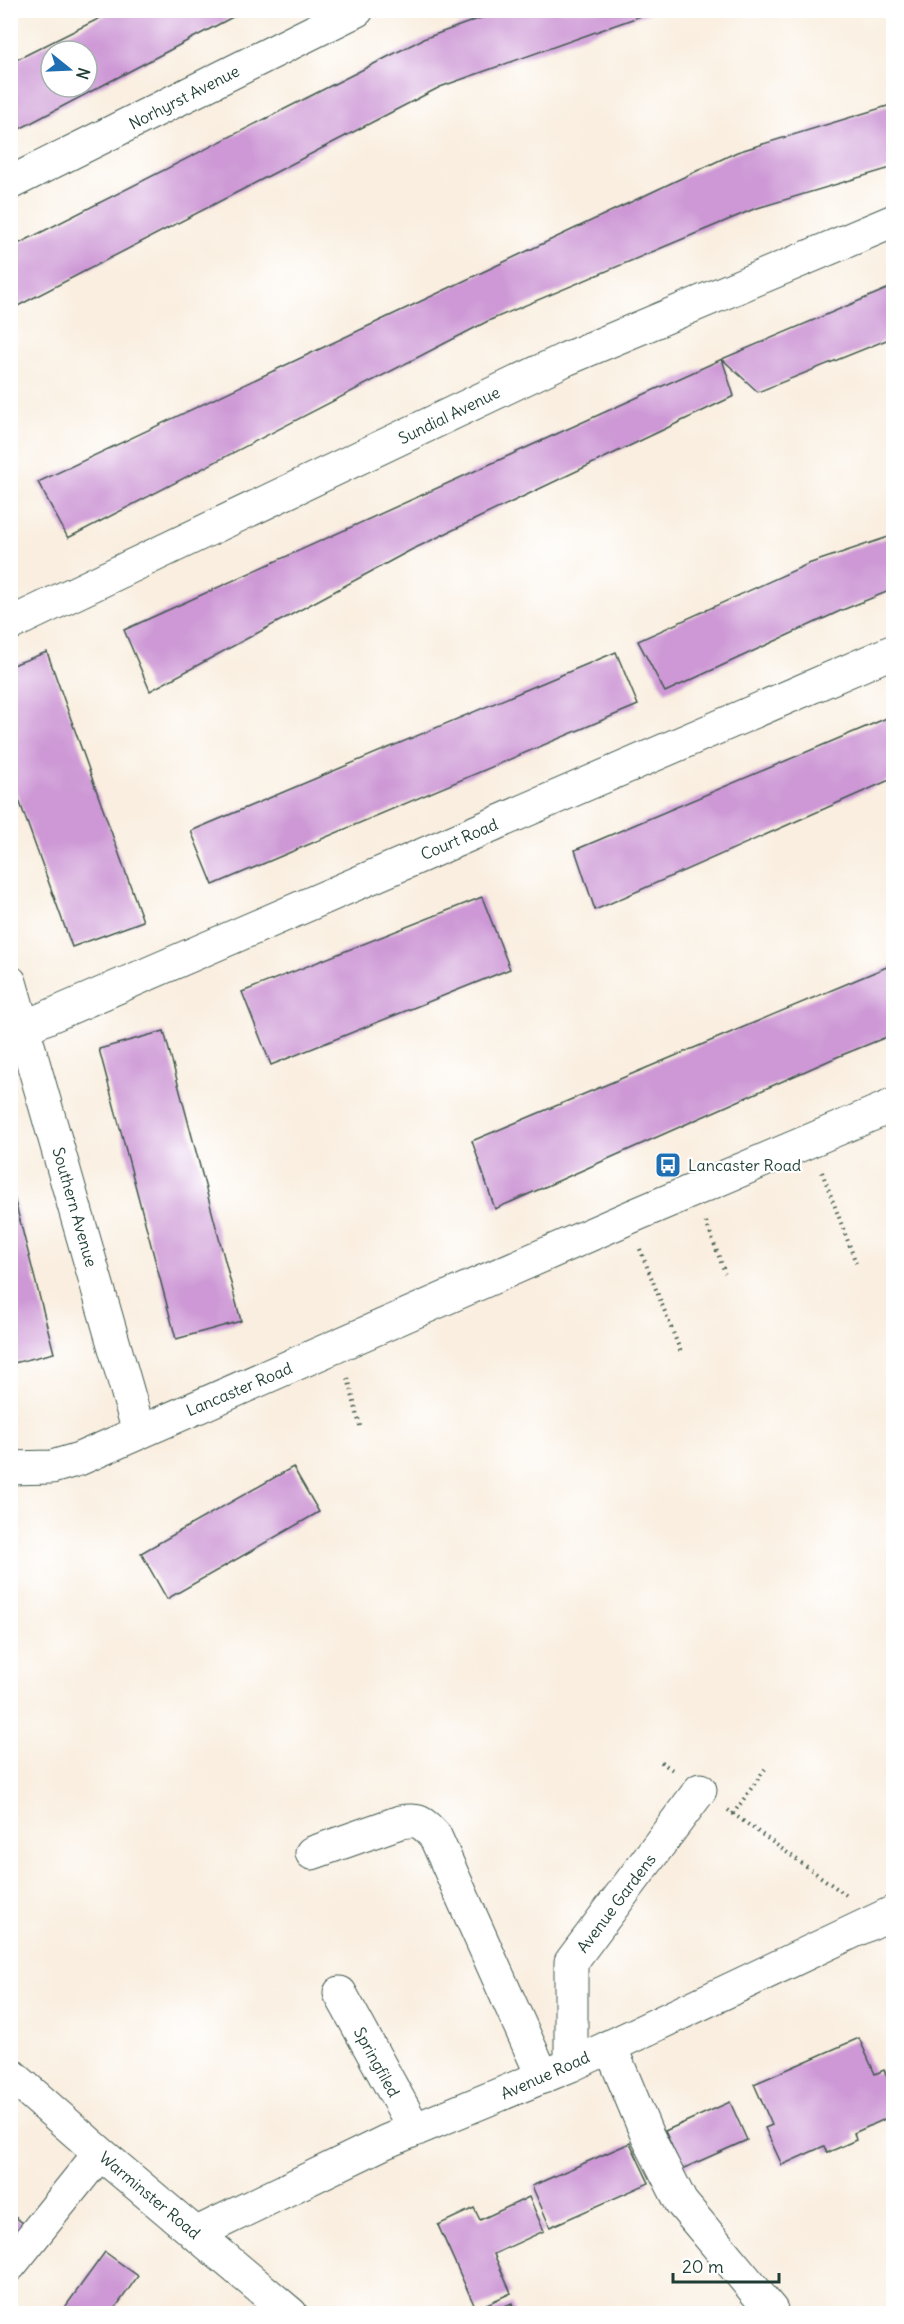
<svg xmlns="http://www.w3.org/2000/svg" width="904" height="2324" viewBox="0 0 904 2324" font-family="Delius,sans-serif">
<style>
.building{fill:#cd98d5;fill-rule:evenodd}
.lines{fill:none;stroke-linecap:round;stroke-linejoin:round}
.minor-casing{stroke:#40584e;stroke-width:35}
.path{stroke:#40584e;stroke-width:4;stroke-dasharray:1.5 4.5;stroke-linecap:butt}
.minor{stroke:#fff;stroke-width:33}
.labels{text-anchor:middle;dominant-baseline:central;stroke-width:4.5;stroke-linejoin:round;paint-order:stroke}
.street-label{font-size:16px;fill:#1f3d34;stroke:#fff}
.poi-label{font-size:16px;fill:#1f3d34;stroke:#fff;text-anchor:start}
</style>
<rect width="100%" height="100%" fill="#fff"/>
<filter id="ink" filterUnits="userSpaceOnUse"><feTurbulence type="fractalNoise" baseFrequency=".0167" numOctaves="2"/><feDisplacementMap in="SourceGraphic" scale="12" xChannelSelector="R" yChannelSelector="G"/><feConvolveMatrix kernelMatrix="1 2 1 2 8 2 1 2 1" color-interpolation-filters="sRGB"/></filter>
<filter id="wash" filterUnits="userSpaceOnUse"><feTurbulence type="fractalNoise" baseFrequency=".008" numOctaves="4" result="noise"/><feDisplacementMap in="SourceGraphic" scale="24" xChannelSelector="R" yChannelSelector="G"/><feGaussianBlur stdDeviation="1.35" result="paint"/><feColorMatrix in="noise" values="0 0 0 0 0 0 0 0 0 0 0 0 0 0 0 0 0 1.4 0 .05"/><feComposite in="paint" operator="in"/></filter>
<g filter="url(#wash)">
<rect width="100%" height="100%" fill="#f9eedf"/>
<g id="blocks">
<!-- building -->
<path class="building" d="M116 10H246L10 134V63ZM51 51H87V87H51Z
M503 10 655 11 440 87 10 310V248L423 39Z
M894 104V167L754 209 488 321 68 538 38 482 737 152Z
M894 286V337L758 392 722 359Z
M722 359 734 396 411 550 150 691 124 630Z
M894 535V589L840 611 665 692 638 641 808 564Z
M47 652 143 921 72 947 10 775V666Z
M616 652 638 705 213 885 191 831Z
M894 715V778L595 910 575 850Z
M482 897 510 969 271 1065 242 992Z
M894 964V1034L837 1057 495 1209 472 1141Z
M164 1031 241 1321 176 1339 99 1049Z
M10 1182 54 1353 10 1364Z
M293 1467 319 1512 167 1599 141 1553Z
M859 2038 875 2074 884 2070 894 2091V2115L854 2133 856 2140 827 2153 824 2146 782 2165 765 2128 772 2125 754 2084Z
M730 2102 747 2140 682 2169 665 2131Z
M630 2143 649 2183 550 2227 532 2186Z
M529 2197 544 2231 494 2254 511 2293 476 2309 438 2225 474 2208 480 2220Z
M10 2213 28 2227 10 2250Z
M105 2252 138 2276 111 2314H60Z
M512 2303 516 2314H488V2313Z"/>
</g>
</g>
<g filter="url(#ink)">
<use href="#blocks" fill-opacity="0" stroke="#40584e" stroke-width="1.5"/>
<g class="lines">
<!-- minor casing -->
<g class="minor-casing">
<path id="minor" d="M10 183 357 10
M10 624 566 359 894 221
M10 982 139 1432
M25 1027 894 651
M10 1468 52 1467 79 1459 628 1218 894 1105
M312 1853 400 1822C420 1819 422 1822 435 1836L543 2077
M340 1993 415 2130
M610 2046 647 2135 681 2202 771 2310
M571 2065V1962L700 1790
M10 2074 100 2153 291 2314
M195 2234 385 2142 571 2065 894 1912
M10 2265 100 2153"/>
</g>
<!-- path -->
<path class="path" d="M822 1172 856 1263
M706 1222 725 1273
M640 1249 682 1355
M348 1378 360 1426
M661 1762 674 1771
M728 1810 846 1895
M733 1814 765 1769"/>
<!-- minor -->
<use href="#minor" class="minor"/>
</g>
</g>
<!-- icons -->
<defs>
<g id="bus-square" transform="scale(1.35)"><rect x="-9" y="-9" width="18" height="18" rx="4" fill="#1f6fb2" stroke="#fff"/><path d="M-5-6H5V4H4V6H2V4H-2V6H-4V4H-5ZM-3.5-4V0h7V-4ZM-3.5 1.2v1.5H-2V1.2ZM2 1.2v1.5H3.5V1.2Z" fill="#fff"/></g>
</defs>
<g fill-rule="evenodd">
<use href="#bus-square" x="668" y="1165"/>
</g>
<g class="labels">
<!-- street labels -->
<g class="street-label">
<text transform="translate(184 97) rotate(-27)">Norhyrst Avenue</text>
<text transform="translate(449 415) rotate(-26)">Sundial Avenue</text>
<text transform="translate(459 839) rotate(-23)">Court Road</text>
<text transform="translate(75 1207) rotate(74)">Southern Avenue</text>
<text transform="translate(239 1389) rotate(-23)">Lancaster Road</text>
<text transform="translate(616 1903) rotate(-53)">Avenue Gardens</text>
<text transform="translate(377 2062) rotate(61)">Springfiled</text>
<text transform="translate(545 2075) rotate(-24)">Avenue Road</text>
<text transform="translate(150 2195) rotate(40)">Warminster Road</text>
</g>
<!-- poi labels -->
<g class="poi-label">
<text x="688" y="1165">Lancaster Road</text>
</g>
</g>
<!-- margin -->
<rect width="904" height="2324" fill="none" stroke="#fff" stroke-width="36"/>
<!-- north arrow -->
<g transform="translate(69 69) rotate(108)"><circle r="28" fill="#ffffff" stroke="#a5b1ae" stroke-width="1.5"/>
<path d="M0-4.5L10 22L0 15L-10 22Z" fill="#1f6fb2"/>
<text y="-9" font-size="16" font-weight="bold" text-anchor="middle" fill="#1f3d34">N</text>
</g>
<!-- scale -->
<path d="M673 2273v9h106v-9" fill="none" stroke="#1f3d34" stroke-width="3"/>
<text x="682" y="2273" font-size="18" fill="#1f3d34" stroke="#ffffff" stroke-width="4.5" paint-order="stroke">20 m</text>
</svg>
